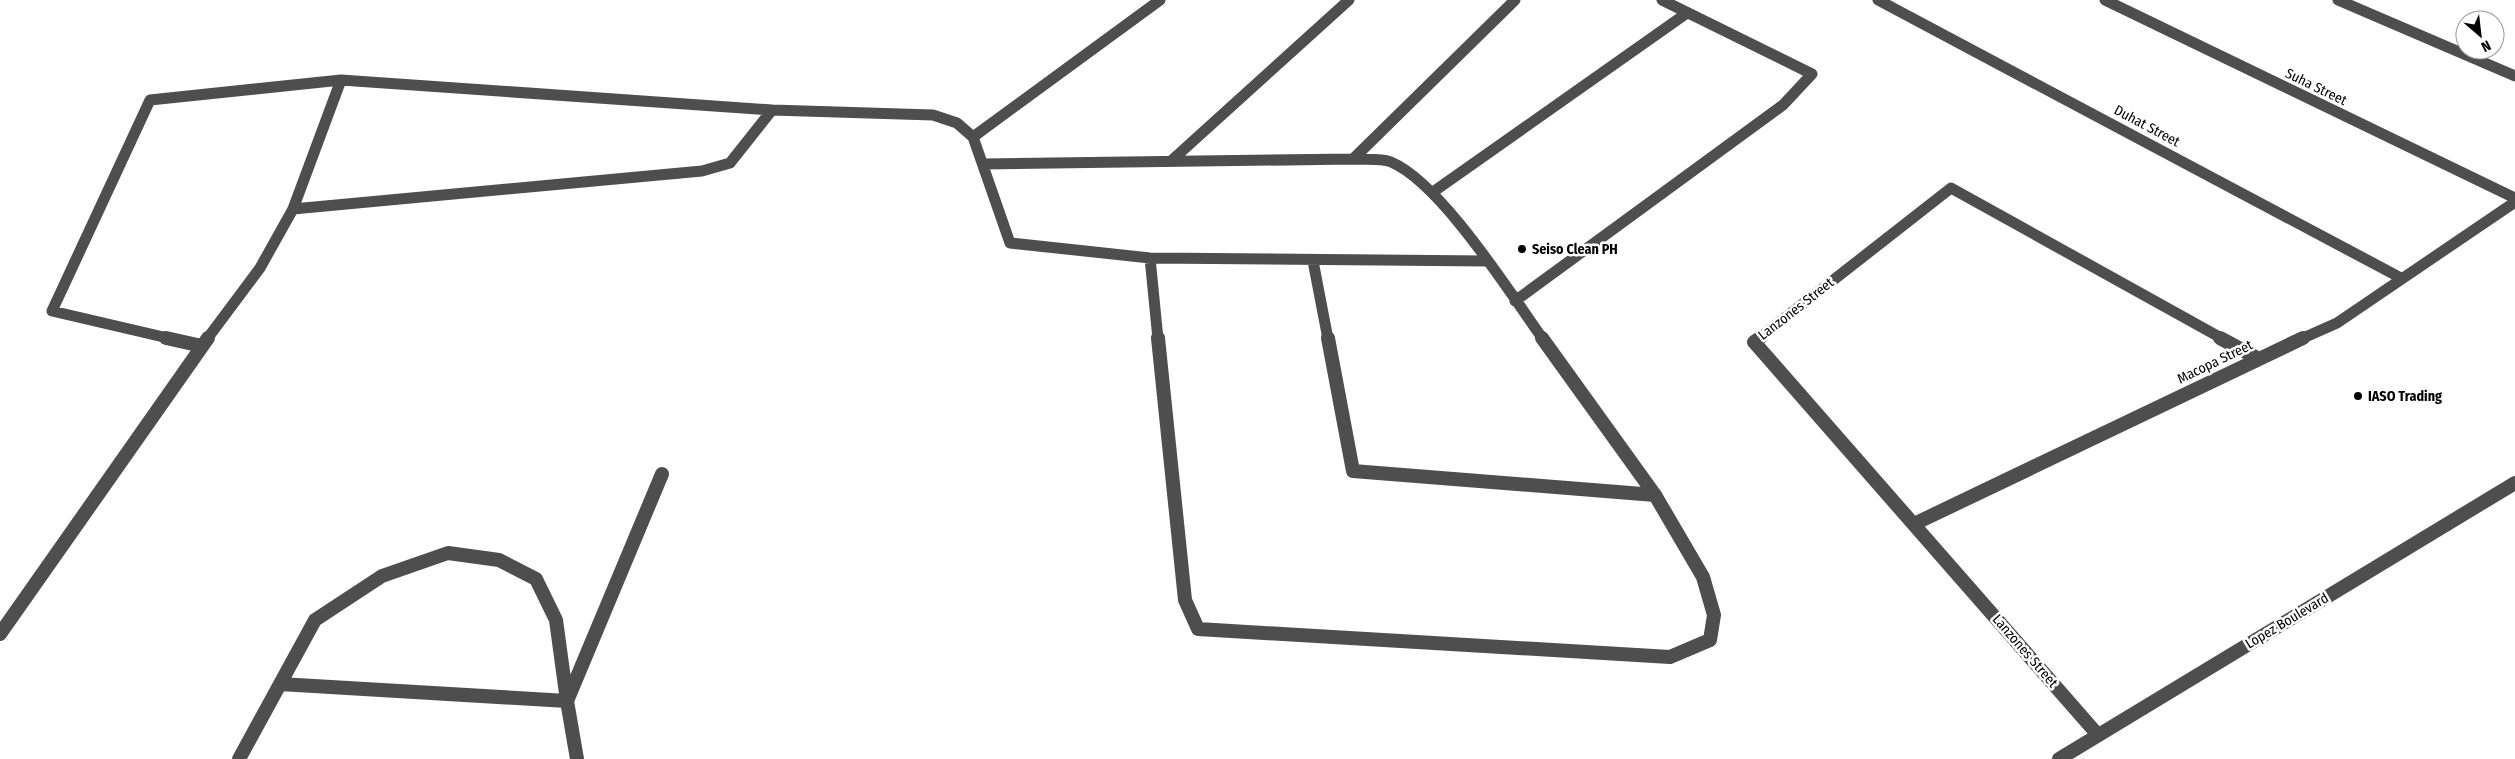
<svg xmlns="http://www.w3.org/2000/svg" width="2515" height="759" viewBox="0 0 2515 759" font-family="'Fira Sans Condensed',sans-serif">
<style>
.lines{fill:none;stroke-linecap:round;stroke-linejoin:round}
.minor-far1{stroke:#4e4e4e;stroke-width:11}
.minor{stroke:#4e4e4e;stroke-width:14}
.poi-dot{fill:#000;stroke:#fff;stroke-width:2}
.labels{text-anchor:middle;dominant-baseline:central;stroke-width:5;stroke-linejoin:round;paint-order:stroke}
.street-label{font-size:14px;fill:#000;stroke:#fff}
.poi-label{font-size:14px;font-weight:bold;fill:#000;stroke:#fff;text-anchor:start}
</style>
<rect width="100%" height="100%" fill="#fff"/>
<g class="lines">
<!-- minor-far1 -->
<path class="minor-far1" d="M1878 0 2401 278
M2105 0 2515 198
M2338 0 2515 76
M973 137 1160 0
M1353 159 1515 0
M1171 161 1349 0
M984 164 1353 159C1365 160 1381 158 1391 162 1441 183 1510 293 1543 339
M1433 192 1687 13
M293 209 702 171 730 163 772 110
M1150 258 1158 339
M1313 261 1328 339
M1515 301 1783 105 1812 74 1662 0
M172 339 52 311 150 100 341 80 772 110 933 115 957 123 973 137 1010 243 1150 258 1487 261
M207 339 260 268 293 209 341 80
M1758 339 1951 188 2223 339
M2301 339 2337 323 2515 202"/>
<!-- minor -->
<path class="minor" d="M166 338 202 346
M1158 338 1185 600 1198 629 1670 657 1710 640 1714 615 1703 577 1655 495 1542 338
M1328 338 1353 471 1655 495
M1760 338 1754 342 2098 735
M2220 338 2257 358
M1914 524 2303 338
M0 634 208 338
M280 684 567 701 577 759
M239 759 315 620 382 576 448 553 499 560 536 579 556 620 567 701 662 474
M2059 759 2515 483"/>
</g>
<!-- markers -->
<g class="poi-dot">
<circle cx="1522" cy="249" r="5"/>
<circle cx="2358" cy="396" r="5"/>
</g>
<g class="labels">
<!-- street labels -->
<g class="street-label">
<text transform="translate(2316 87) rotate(26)">Suha Street</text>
<text transform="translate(2147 126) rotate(28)">Duhat Street</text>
<text transform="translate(1796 309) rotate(-38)">Lanzones Street</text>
<text transform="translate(2215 362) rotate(-26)">Macopa Street</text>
<text transform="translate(2287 621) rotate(-31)">Lopez Boulevard</text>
<text transform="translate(2025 651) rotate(49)">Lanzones Street</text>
</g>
<!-- poi labels -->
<g class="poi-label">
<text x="1532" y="249">Seiso Clean PH</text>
<text x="2368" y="396">IASO Trading</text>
</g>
</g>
<!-- north arrow -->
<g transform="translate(2480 35) rotate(152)"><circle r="24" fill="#ffffff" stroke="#999999"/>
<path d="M0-4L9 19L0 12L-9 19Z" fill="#000000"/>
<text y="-8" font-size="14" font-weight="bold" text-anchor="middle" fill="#000000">N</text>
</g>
</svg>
